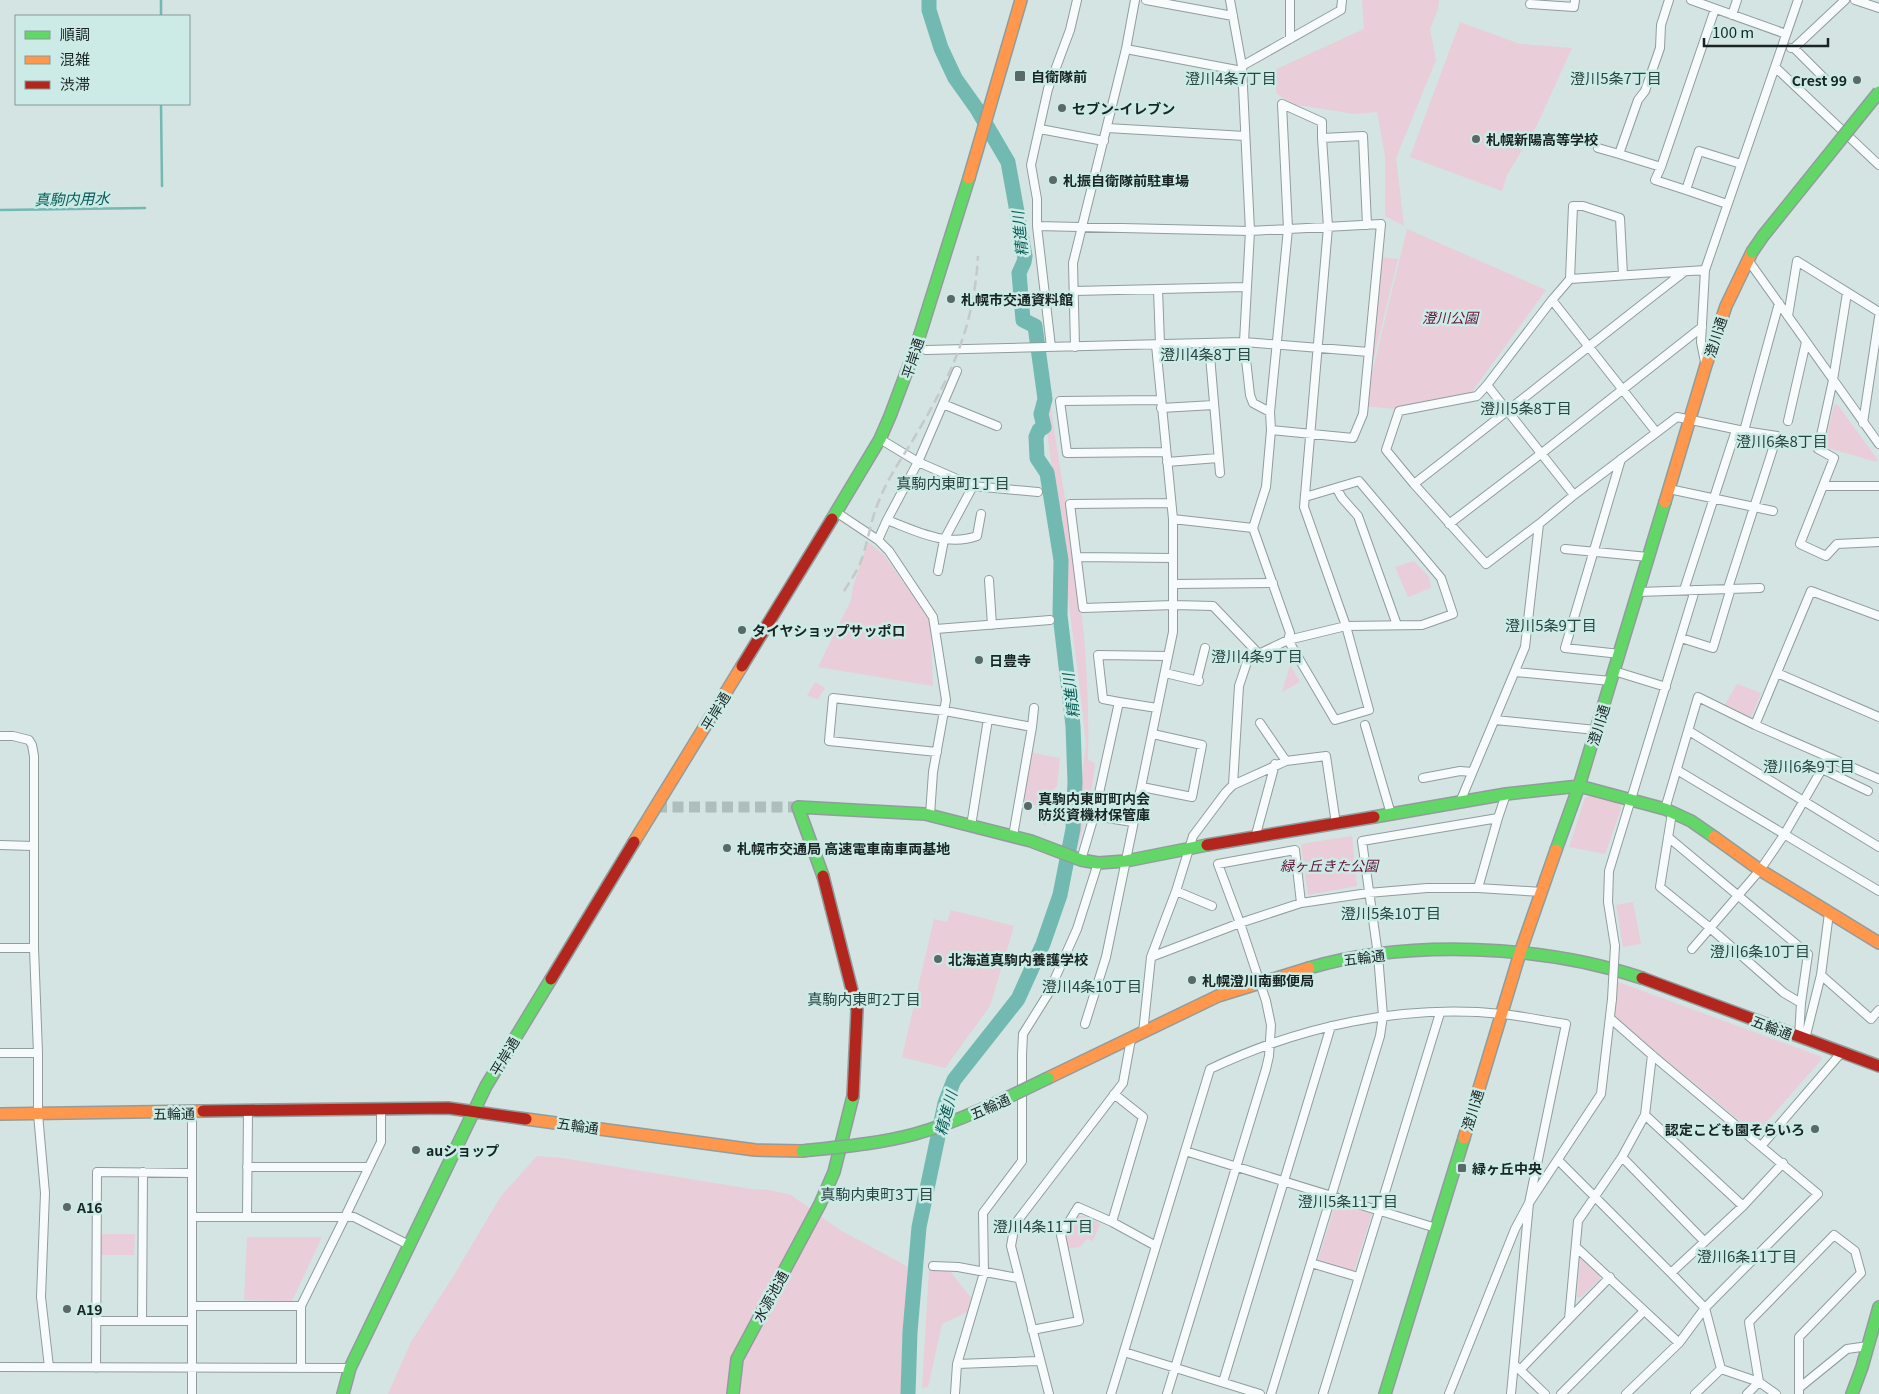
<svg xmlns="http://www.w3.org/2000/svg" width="1879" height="1394" viewBox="0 0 1879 1394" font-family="Georgia,'Noto Sans JP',serif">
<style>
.green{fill:#e9cdd8}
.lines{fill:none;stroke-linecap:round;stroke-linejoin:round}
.stream{stroke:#72b9b2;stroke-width:2.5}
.river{stroke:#72b9b2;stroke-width:15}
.secondary-tunnel{stroke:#aebebc;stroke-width:11;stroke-dasharray:11 5.5;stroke-linecap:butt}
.street-casing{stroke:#909d9c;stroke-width:10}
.fast-casing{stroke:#909d9c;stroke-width:14}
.slow-casing{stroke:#909d9c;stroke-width:14}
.jam-casing{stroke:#909d9c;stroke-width:14}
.street{stroke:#f8fbfb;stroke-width:8}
.fast{stroke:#63d668;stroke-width:11}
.slow{stroke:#ff974d;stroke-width:11}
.jam{stroke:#b3261e;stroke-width:11}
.rail{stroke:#c5c9c8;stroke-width:2.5;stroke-dasharray:10 5;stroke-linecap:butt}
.street-bridge-casing{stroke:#909d9c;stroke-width:10;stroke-linecap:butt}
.fast-bridge-casing{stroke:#909d9c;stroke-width:14;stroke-linecap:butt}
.street-bridge{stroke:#f8fbfb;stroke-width:8}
.fast-bridge{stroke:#63d668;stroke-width:11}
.poi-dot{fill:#5a6866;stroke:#ccebe7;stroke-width:2}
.labels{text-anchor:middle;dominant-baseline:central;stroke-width:5;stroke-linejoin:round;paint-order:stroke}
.poi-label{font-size:14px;font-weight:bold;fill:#192523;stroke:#ccebe7;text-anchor:start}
.park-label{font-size:14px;font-style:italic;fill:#641238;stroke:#ccebe7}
.street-label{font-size:14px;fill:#192523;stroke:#ccebe7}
.neighbourhood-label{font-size:15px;fill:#294441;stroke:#ccebe7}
.water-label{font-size:15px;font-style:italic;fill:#0a5c56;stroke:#ccebe7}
</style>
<rect width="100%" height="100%" fill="#d3e4e2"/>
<!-- green -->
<path class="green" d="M1362 0H1439L1438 9 1430 29 1436 60 1396 158 1404 226 1385 216V156L1377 112 1355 114 1292 104 1277 94 1272 71 1364 29Z
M1460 22 1520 44 1572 48 1536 127 1507 175 1502 191 1410 157Z
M1407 229 1546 290 1471 393 1396 409 1364 406Z
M1379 257 1398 259 1372 366 1367 365Z
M1037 350H1044C1050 412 1061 472 1071 534 1083 608 1090 684 1088 760L1095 763C1092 793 1086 822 1076 850L1073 849 1086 744 1079 682 1060 535 1063 519 1053 479Z
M1837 404 1878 460 1877 462 1824 447 1834 405Z
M868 542 884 555 930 620 933 686 818 667 851 600 853 587Z
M1414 561 1429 577 1431 588 1408 597 1395 567Z
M1290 665 1300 682 1282 692Z
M815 682 825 688 818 699 807 696Z
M1737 684 1761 693 1752 715 1750 717 1725 705Z
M1028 752 1060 758 1057 786 1050 794 1046 826 1037 821 1036 805 1019 803Z
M1592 795 1619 803 1621 809 1605 854 1569 847 1585 798Z
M1352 836 1357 886 1308 895 1301 844Z
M1633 902 1641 944 1623 947 1616 905Z
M951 910 1014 926 990 1006 945 1068 902 1057 934 919 947 922Z
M1618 982 1822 1057V1059L1756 1134 1617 1020 1614 1015Z
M537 1156 562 1158 751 1189 770 1190 791 1195 840 1230 912 1269 904 1394H388L411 1342 454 1275 501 1196Z
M1336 1202 1372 1214 1354 1271 1318 1260Z
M1075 1216H1084L1100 1224 1093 1241 1087 1239 1080 1247 1065 1249 1064 1236Z
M97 1234H135L134 1255H97Z
M247 1237H322L292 1301 244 1300Z
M1580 1259H1583L1600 1275V1279L1580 1298 1577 1297Z
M929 1269 949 1270 972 1299 969 1311 942 1324 928 1387 922 1388Z"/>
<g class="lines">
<!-- stream -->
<path class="stream" d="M161 0V16
M161 104 162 186
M0 210 145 208"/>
<!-- river -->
<path class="river" d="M908 1394 910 1332 919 1227 945 1103 954 1080 1018 999 1043 944 1060 895 1073 829 1075 782 1073 726 1060 615 1061 560 1047 473 1037 458 1036 437 1039 430 1044 427 1041 414 1045 399 1035 326 1023 320 1019 273 1024 262 1025 256 1008 162 977 109 955 78 941 48 929 10V0"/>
<!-- secondary-tunnel -->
<path class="secondary-tunnel" d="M656 807H798"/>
<!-- street casing -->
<g class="street-casing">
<path id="street" d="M1146 0 1233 16
M1230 0 1242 66 1250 231 1244 342 1250 395 1253 403 1270 412
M1669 0 1661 25 1660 48 1645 91 1638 100 1619 154 1661 167 1655 180 1686 190
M1691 0 1786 34
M1855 0 1879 8
M1530 4 1574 7 1575 0
M1732 15 1737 0
M1290 39V0
M1791 48H1794L1825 79
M1794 48 1845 0
M1126 49 1242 71
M1242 66 1341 10 1342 0
M1775 67 1879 165
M1107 128 1245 136
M1040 129 1104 141
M1322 138V122L1282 104 1288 229 1270 412 1271 430 1266 487 1253 528 1290 633 1288 640 1335 720 1369 710 1346 626 1304 507 1328 227 1322 138 1363 136 1367 225
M1598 148 1619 154
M1661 167 1715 9
M1727 204 1686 190 1699 151 1741 164
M1037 226V199L1031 165 1048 89 1070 30 1077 0
M1748 260 1879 444
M1570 279 1573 206H1583L1620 218 1623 275
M1158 289 1160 344
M1074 291 1246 287
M1847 293 1833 380 1818 449 1834 458 1800 544 1826 556 1837 544 1879 542
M1552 300 1656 432
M1788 316 1797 261 1879 312
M1209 344 1220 473
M916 347 926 350 1244 342 1369 352
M1051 347 1037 226 1250 231 1381 224 1363 414 1353 438 1271 430
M1075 347 1073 263 1126 49 1135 0
M1705 362 1701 342 1705 270 1798 0
M1487 385 1574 495
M1160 400 1060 401 1067 453 1166 452
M943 404 997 426
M1161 408 1214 405
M1788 421 1806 342
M1863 423 1879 317
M880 439 918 462 973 486 944 540 938 571
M1167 462 1218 458
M1414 484C1505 414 1593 342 1684 272
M973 486 1038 492
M1823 486H1879
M1337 489 1342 498 1358 516 1397 625
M1669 489 1773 511
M1171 503 1070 504 1083 608 1174 605 1213 606 1258 653
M836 512 878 540 889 551 933 617 946 700 933 772 930 815
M1173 519 1253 528
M887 520 918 462 957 371
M1449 524 1542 453 1702 327
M1539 524 1486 564 1414 484 1386 450 1399 411 1477 396 1487 385 1552 300 1570 279 1705 270
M878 540 887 520C916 531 946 547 977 536L981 514
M1565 549 1648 557
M1077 557 1173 558
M989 580 992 625
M1173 584 1273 583
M1728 588 1777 436 1744 431
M1684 590 1736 430
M1638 592 1760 588
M936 629 1050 620
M1681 638 1713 648 1731 588
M1620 654 1565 648 1621 459
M1614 671 1666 687
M1515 672 1611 681
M1165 673 1199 681
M1777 673 1879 717
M1197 680 1205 648
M1119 702 1157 708
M1495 720 1596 730
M1260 723 1286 761
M1365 725 1391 814
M1755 725 1879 779
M1032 727 1034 708
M1689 731 1879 847
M0 736H13L29 740 32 745 34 756V948L38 1053V1114L45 1193 41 1297 49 1367
M937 752 829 741 833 698 945 711 1032 727 1013 836
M1677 770 1879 891
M1423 778 1460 771 1472 772
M1233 785 1239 686 1248 659 1288 640 1346 626 1422 625 1453 614 1441 578 1359 481 1305 497
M1142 787 1192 797 1202 745 1153 734
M1460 802 1525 647 1539 524 1574 495 1677 417 1744 431 1779 303
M1665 809 1698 697 1755 725 1811 591 1879 616
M1672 813 1660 887 1709 927 1784 993 1801 1003 1799 1037
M1094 816 1133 822
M1498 818 1506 794
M971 826 988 719
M1668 837 1808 954 1801 1003
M1255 838 1275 764
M0 845 33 846
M1081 860 1094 816 1119 702 1103 699 1098 655 1168 656
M1176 891 1212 906
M1615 946 1608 902 1609 871 1695 590
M0 948H34
M1692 949 1760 870 1784 835 1822 769 1868 791
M1151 957 1240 923 1301 903 1368 893 1427 888H1478L1542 892
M1821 975 1871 1019 1879 1010
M1611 1019 1652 1055 1818 1194 1705 1308 1679 1343 1626 1394
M1085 1024 1106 957 1173 632V519L1156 345
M1143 1033 1151 957 1176 891 1193 836 1226 792 1233 785 1286 761 1326 756 1336 824
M1805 1039 1821 975 1829 913
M0 1053H38
M1645 1115 1743 1206 1671 1273 1705 1308 1721 1369
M1762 1145 1841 1053
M1185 1151 1436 1228
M1622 1157 1704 1241
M1558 1160 1671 1273
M247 1167H369
M1743 1206 1783 1163
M247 1216 248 1111
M192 1217H345L381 1142V1110
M1112 1222 1143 1117 1114 1094
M1576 1247 1679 1343
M1311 1263 1358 1277
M933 1266 958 1267 1018 1278
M192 1306H301
M1569 1319 1610 1277
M96 1321H191
M142 1321 143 1172
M1032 1330 1079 1321 1061 1235 1078 1207 1112 1222 1156 1246
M1124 1352 1260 1394
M957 1364 1039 1361
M0 1367 350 1368
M1517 1367 1545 1394
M96 1368 97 1172 192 1173
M301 1368V1306L345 1217H354L409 1245
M1520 1370 1569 1319 1578 1221 1622 1157 1645 1115 1652 1055
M1223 1382 1331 1026
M192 1394V1112
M955 1394 957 1364 984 1273 983 1213 1022 1161V1055L1023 1034 1048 994 1077 929 1098 863
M1049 1394 1011 1246 1015 1224 1123 1083 1131 1039
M1111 1394 1210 1069C1300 1026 1402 1004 1502 1014 1523 1016 1545 1021 1566 1024L1529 1203 1515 1229 1449 1394
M1167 1394 1266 1069 1269 1056 1271 1025 1266 1001 1240 923 1218 864 1295 850 1301 903
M1271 1394 1380 1036 1383 1016 1378 955 1362 841 1498 818 1478 888
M1323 1394 1440 1013
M1511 1394 1529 1203 1601 1094 1612 999
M1561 1394 1644 1311
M1695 1394 1721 1369 1759 1382 1747 1394
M1776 1394 1759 1382 1749 1322 1834 1235 1855 1251 1861 1273 1799 1337V1388
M1799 1394V1388L1847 1349 1868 1346"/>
</g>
<!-- fast casing -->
<g class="fast-casing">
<path id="fast" d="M832 519 880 439 890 416 916 347 969 178
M1374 817 1506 794 1579 786 1665 809 1691 821 1714 837
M1556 850 1579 786 1665 502
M823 876 798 807 925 814 1031 841 1081 860 1098 863 1126 861 1207 845
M1309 968C1409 939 1543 945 1642 978
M343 1394 350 1368 486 1086 551 979
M733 1394 737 1359 820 1204 834 1172 853 1096
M1385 1394 1464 1138
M1852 1394 1862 1367 1879 1307"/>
</g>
<!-- slow casing -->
<g class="slow-casing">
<path id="slow" d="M969 178 1021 0
M1665 502 1706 365 1726 306 1752 252
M1714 837 1760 870 1879 943
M634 842 742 666
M1048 1078 1218 996 1309 968
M0 1114 203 1111
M526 1119 755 1150 802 1151
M1464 1138 1520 953 1556 850"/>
</g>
<!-- jam casing -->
<g class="jam-casing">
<path id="jam" d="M742 666 832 519
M1207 845 1374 817
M823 876 857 1010 853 1096
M1642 978 1879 1066
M551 979 634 842
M203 1111 448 1108 526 1119"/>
</g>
<!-- street -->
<use href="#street" class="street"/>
<!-- fast -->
<use href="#fast" class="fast"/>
<!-- slow -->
<use href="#slow" class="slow"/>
<!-- jam -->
<use href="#jam" class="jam"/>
<!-- rail -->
<path class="rail" d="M844 591C850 581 857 572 861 561 869 539 871 517 881 496 890 474 905 454 917 433 952 374 974 326 978 256"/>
<!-- street-bridge casing -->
<g class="street-bridge-casing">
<path id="street-bridge" d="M1612 999 1615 946"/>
</g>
<!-- fast-bridge casing -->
<g class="fast-bridge-casing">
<path id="fast-bridge" d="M1752 252 1763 236 1879 92
M802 1151C840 1147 878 1144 915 1134 961 1121 1005 1099 1048 1078"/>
</g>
<!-- street-bridge -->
<use href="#street-bridge" class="street-bridge"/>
<!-- fast-bridge -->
<use href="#fast-bridge" class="fast-bridge"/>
</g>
<!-- markers -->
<g class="poi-dot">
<rect x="1014" y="70" width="12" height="12" rx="2.5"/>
<circle cx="1857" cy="80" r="5"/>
<circle cx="1062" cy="108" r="5"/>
<circle cx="1476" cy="139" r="5"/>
<circle cx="1053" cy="180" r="5"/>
<circle cx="951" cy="299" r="5"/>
<circle cx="742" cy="630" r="5"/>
<circle cx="979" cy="660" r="5"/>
<circle cx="1028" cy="806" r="5"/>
<circle cx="727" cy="848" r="5"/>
<circle cx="938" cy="959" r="5"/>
<circle cx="1192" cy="980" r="5"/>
<circle cx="1815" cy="1129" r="5"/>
<circle cx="416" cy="1150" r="5"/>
<rect x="1457" y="1163" width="10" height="10" rx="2.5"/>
<circle cx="67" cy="1207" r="5"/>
<circle cx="67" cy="1309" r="5"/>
</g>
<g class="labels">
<!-- poi labels -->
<g class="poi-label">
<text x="1031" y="76">自衛隊前</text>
<text x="1847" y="80" text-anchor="end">Crest 99</text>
<text x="1072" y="108">セブン-イレブン</text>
<text x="1486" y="139">札幌新陽高等学校</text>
<text x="1063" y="180">札振自衛隊前駐車場</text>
<text x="961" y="299">札幌市交通資料館</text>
<text x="752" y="630">タイヤショップサッポロ</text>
<text x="989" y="660">日豊寺</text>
<text x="1038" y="798">真駒内東町町内会<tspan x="1038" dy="16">防災資機材保管庫</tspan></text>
<text x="737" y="848">札幌市交通局 高速電車南車両基地</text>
<text x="948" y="959">北海道真駒内養護学校</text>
<text x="1202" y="980">札幌澄川南郵便局</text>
<text x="1805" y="1129" text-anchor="end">認定こども園そらいろ</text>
<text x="426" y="1150">auショップ</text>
<text x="1472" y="1168">緑ヶ丘中央</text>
<text x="77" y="1207">A16</text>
<text x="77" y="1309">A19</text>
</g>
<!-- park labels -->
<g class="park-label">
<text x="1450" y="317">澄川公園</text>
<text x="1329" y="865">緑ヶ丘きた公園</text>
</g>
<!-- street labels -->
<g class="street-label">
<text transform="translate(1715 337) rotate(-72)">澄川通</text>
<text transform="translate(912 358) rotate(-72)">平岸通</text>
<text transform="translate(715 711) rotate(-59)">平岸通</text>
<text transform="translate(1598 725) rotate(-73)">澄川通</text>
<text transform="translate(1364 957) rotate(-7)">五輪通</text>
<text transform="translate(1772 1027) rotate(21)">五輪通</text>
<text transform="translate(504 1056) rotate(-59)">平岸通</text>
<text transform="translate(990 1106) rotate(-24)">五輪通</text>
<text transform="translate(1472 1110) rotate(-73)">澄川通</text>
<text transform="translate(174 1113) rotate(-1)">五輪通</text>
<text transform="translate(578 1125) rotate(8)">五輪通</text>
<text transform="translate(770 1296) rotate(-61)">水源池通</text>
</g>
<!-- neighbourhood labels -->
<g class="neighbourhood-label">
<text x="1231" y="77">澄川4条7丁目</text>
<text x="1616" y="77">澄川5条7丁目</text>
<text x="1206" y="353">澄川4条8丁目</text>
<text x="1526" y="407">澄川5条8丁目</text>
<text x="1782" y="440">澄川6条8丁目</text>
<text x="953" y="482">真駒内東町1丁目</text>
<text x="1551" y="624">澄川5条9丁目</text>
<text x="1257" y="655">澄川4条9丁目</text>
<text x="1809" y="765">澄川6条9丁目</text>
<text x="1391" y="912">澄川5条10丁目</text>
<text x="1760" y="950">澄川6条10丁目</text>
<text x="1092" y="985">澄川4条10丁目</text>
<text x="864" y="998">真駒内東町2丁目</text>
<text x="877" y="1193">真駒内東町3丁目</text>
<text x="1348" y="1200">澄川5条11丁目</text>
<text x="1043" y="1225">澄川4条11丁目</text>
<text x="1747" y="1255">澄川6条11丁目</text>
</g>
<!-- water labels -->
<g class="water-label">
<text transform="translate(72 198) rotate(-1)">真駒内用水</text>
<text transform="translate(1019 234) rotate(-96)">精進川</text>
<text transform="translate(1070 696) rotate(-97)">精進川</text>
<text transform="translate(945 1113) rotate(-75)">精進川</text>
</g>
</g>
<!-- legend -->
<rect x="15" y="15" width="175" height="90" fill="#ccebe7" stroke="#849c99"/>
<rect x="25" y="31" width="25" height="8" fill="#63d668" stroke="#849c99"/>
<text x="60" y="40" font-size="15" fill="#192523">順調</text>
<rect x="25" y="56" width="25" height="8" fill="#ff974d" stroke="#849c99"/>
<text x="60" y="65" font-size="15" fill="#192523">混雑</text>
<rect x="25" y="81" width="25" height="8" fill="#b3261e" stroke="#849c99"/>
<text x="60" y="90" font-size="15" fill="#192523">渋滞</text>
<!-- scale -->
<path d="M1704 38v8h124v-8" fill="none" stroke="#192523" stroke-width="2.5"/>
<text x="1712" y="38" font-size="15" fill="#192523" stroke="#ccebe7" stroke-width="4" paint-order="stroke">100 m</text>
</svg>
